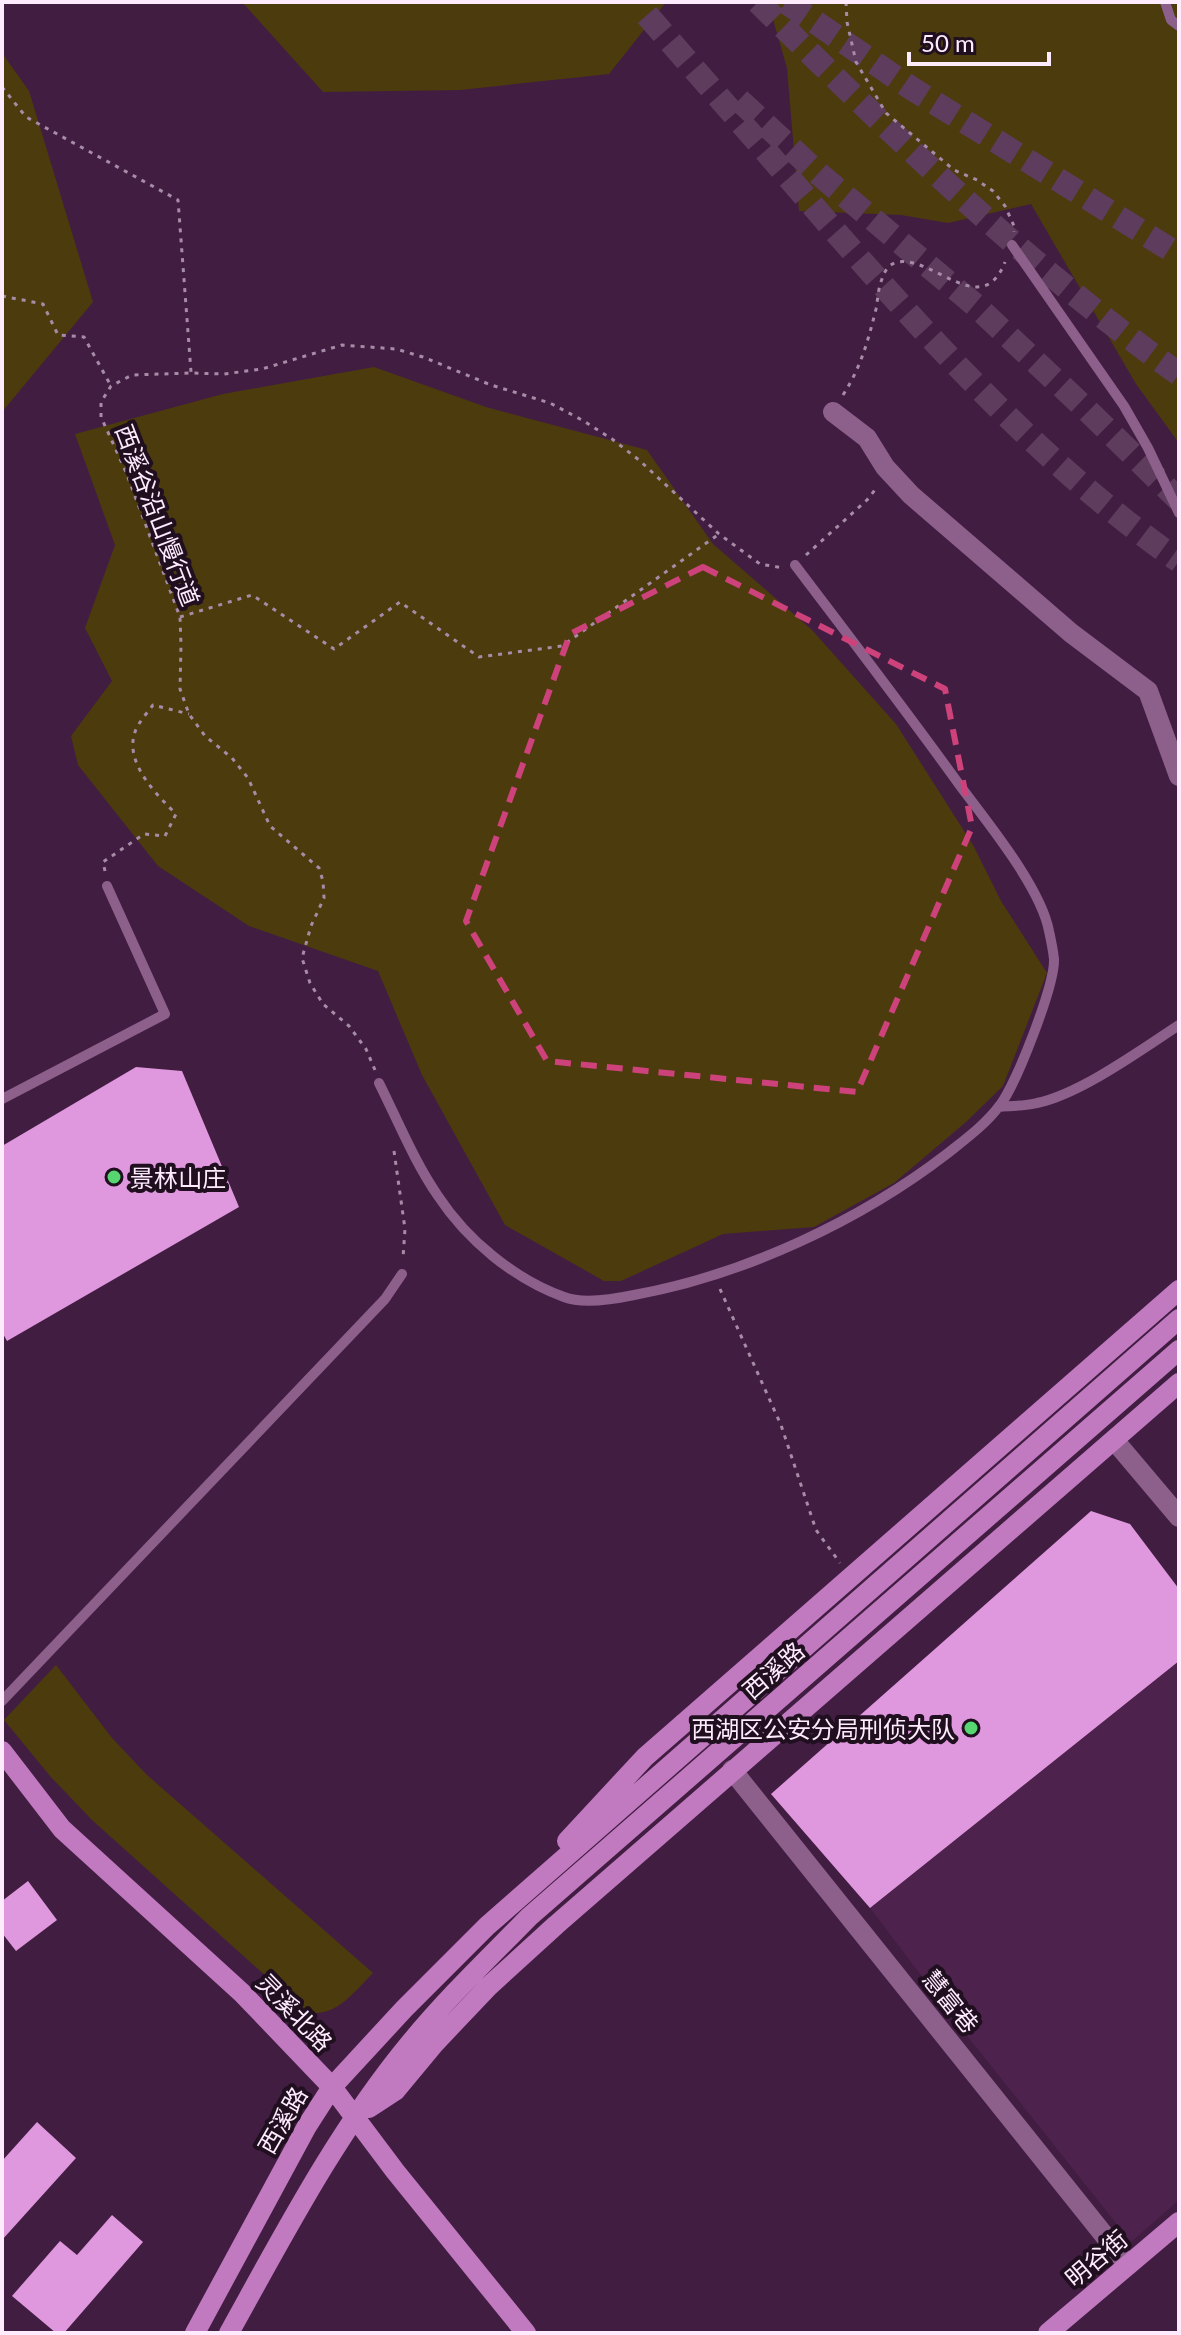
<svg xmlns="http://www.w3.org/2000/svg" width="1181" height="2335" viewBox="0 0 1181 2335" font-family="Lato,'Noto Sans SC',sans-serif">
<style>
.built{fill:#4d224d}
.green{fill:#4c3b0d}
.building{fill:#df97dd}
.lines{fill:none;stroke-linecap:round;stroke-linejoin:round}
.highway-tunnel{stroke:#5e3c5e;stroke-width:24;stroke-dasharray:24 12;stroke-linecap:butt}
.path{stroke:#a78ca7;stroke-width:3;stroke-dasharray:4 6;stroke-linecap:butt}
.lane{stroke:#8c608b;stroke-width:10}
.street{stroke:#8c608b;stroke-width:20}
.secondary{stroke:#c17ac0;stroke-width:20}
.marked{fill:none;stroke:#ce427b;stroke-width:6;stroke-dasharray:16 10;stroke-linejoin:round}
.poi-dot{fill:#57d570;stroke:#1f0f1f;stroke-width:3}
.labels{text-anchor:middle;dominant-baseline:central;stroke-width:8;stroke-linejoin:round;paint-order:stroke}
.street-label{font-size:24px;fill:#feebfd;stroke:#1f0f1f}
.poi-label{font-size:24px;fill:#feebfd;stroke:#1f0f1f;text-anchor:start}
</style>
<rect width="100%" height="100%" fill="#421d42"/>
<!-- built -->
<path class="built" d="M1179 1661V2200L1131 2242 961 2028 870 1908Z"/>
<!-- green -->
<path class="green" d="M242 2H666L609 74 460 90 323 92Z
M768 2H1179V443L1136 384 1031 204 948 223 901 215 799 211 787 68Z
M2 53 29 91 93 302 2 412Z
M374 367 486 407 647 450 713 544 812 630 896 724 973 845 1001 901 1047 973 1003 1086 966 1122 894 1183 814 1227 723 1234 621 1281H604L505 1225 422 1075 378 971 249 926 158 866 78 765 71 736 112 681 85 628 115 545 75 434 223 394Z
M56 1665 112 1738 147 1775 373 1973C354 1992 335 2019 306 2012L92 1820 50 1776 4 1720Z"/>
<!-- building -->
<path class="building" d="M136 1067 182 1071 239 1207 7 1341 2 1332V1146Z
M1091 1511 1130 1524 1179 1589V1661L870 1908 771 1794Z
M28 1881 57 1920 16 1951 2 1933V1901Z
M37 2122 76 2158 2 2240V2161Z
M112 2215 143 2242 64 2333H56L12 2296 60 2241 77 2255Z"/>
<g class="lines">
<!-- highway-tunnel -->
<path class="highway-tunnel" d="M758 2C891 133 1027 266 1179 374
M786 2 911 88 1179 255
M647 15C707 84 767 152 826 221 933 343 1045 467 1179 561
M739 100 819 174 975 305 1087 410 1179 500"/>
<!-- path -->
<path class="path" d="M846 2 847 22 856 62 886 113 954 170 977 180 993 191 1005 206 1014 226V232
M2 87 26 117 178 200 191 372
M2 296 43 304 58 335 84 337 111 386
M843 395C861 367 868 341 876 309 878 299 878 288 882 279 884 271 890 263 898 262 934 256 982 321 1005 262
M806 555 867 500 878 486
M180 617 252 595 334 649 400 602 479 657 562 646 719 534
M105 871 103 862 144 834 165 836 176 814C157 795 124 763 135 732 138 723 147 713 153 705L189 714
M375 1070 366 1049 349 1026 323 1004 310 983 302 958 311 926 324 898 323 881 319 868 270 826 248 778 232 758 205 736 189 714 180 689 181 645 180 617 126 472 101 417V402L111 386 132 375 191 373 224 374 262 369 342 345 396 349 423 357 491 385 550 403 582 420 612 439 639 460 719 534 760 564 783 568
M394 1151 405 1229 403 1258
M720 1289 781 1425 816 1530 840 1563"/>
<!-- lane -->
<path class="lane" d="M1165 2 1171 20 1179 26
M1012 245 1124 406 1148 448 1179 513
M379 1083C398 1121 414 1161 438 1196 467 1240 514 1279 564 1297 582 1304 615 1299 634 1295 744 1275 860 1221 948 1153 967 1138 986 1124 1000 1105 1016 1085 1055 985 1054 959 1053 950 1051 940 1049 931 1041 888 988 823 961 787 907 712 851 639 795 565
M2 1099 165 1014 107 886
M999 1107C1011 1106 1025 1106 1037 1103 1080 1094 1141 1050 1179 1025
M2 1701 385 1299 402 1274"/>
<!-- street -->
<path class="street" d="M833 412 867 438 885 467 911 495 1071 633 1148 691 1179 776
M1114 1440 1179 1517
M732 1770 1128 2265"/>
<!-- secondary -->
<path class="secondary" d="M2 1751 62 1829 242 1993 332 2087 395 2171 526 2333
M567 1841 645 1757 1179 1290
M369 2108 395 2091 434 2044 488 1987 556 1925 1179 1383
M195 2333 307 2126 332 2087 404 2009 487 1926 1179 1319
M229 2333C284 2234 338 2130 411 2042 447 1998 489 1958 529 1917L1179 1350
M1048 2333 1179 2222"/>
</g>
<!-- marked area -->
<path class="marked" d="M703 567 945 689 972 827 857 1092 547 1061 466 921 570 634Z"/>
<!-- markers -->
<g class="poi-dot">
<circle cx="114" cy="1177" r="8"/>
<circle cx="971" cy="1728" r="8"/>
</g>
<g class="labels">
<!-- street labels -->
<g class="street-label">
<text transform="translate(158 515) rotate(69)">西溪谷沿山慢行道</text>
<text transform="translate(773 1670) rotate(-41)">西溪路</text>
<text transform="translate(951 2001) rotate(51)">慧富巷</text>
<text transform="translate(295 2012) rotate(46)">灵溪北路</text>
<text transform="translate(282 2120) rotate(-60)">西溪路</text>
<text transform="translate(1096 2258) rotate(-40)">明谷街</text>
</g>
<!-- poi labels -->
<g class="poi-label">
<text x="130" y="1177">景林山庄</text>
<text x="955" y="1728" text-anchor="end">西湖区公安分局刑侦大队</text>
</g>
</g>
<!-- border -->
<rect width="1181" height="2335" fill="none" stroke="#feebfd" stroke-width="8"/>
<!-- scale -->
<path d="M909 52v12h140v-12" fill="none" stroke="#feebfd" stroke-width="4"/>
<text x="921" y="52" font-size="24" fill="#feebfd" stroke="#1f0f1f" stroke-width="6" paint-order="stroke">50 m</text>
</svg>
